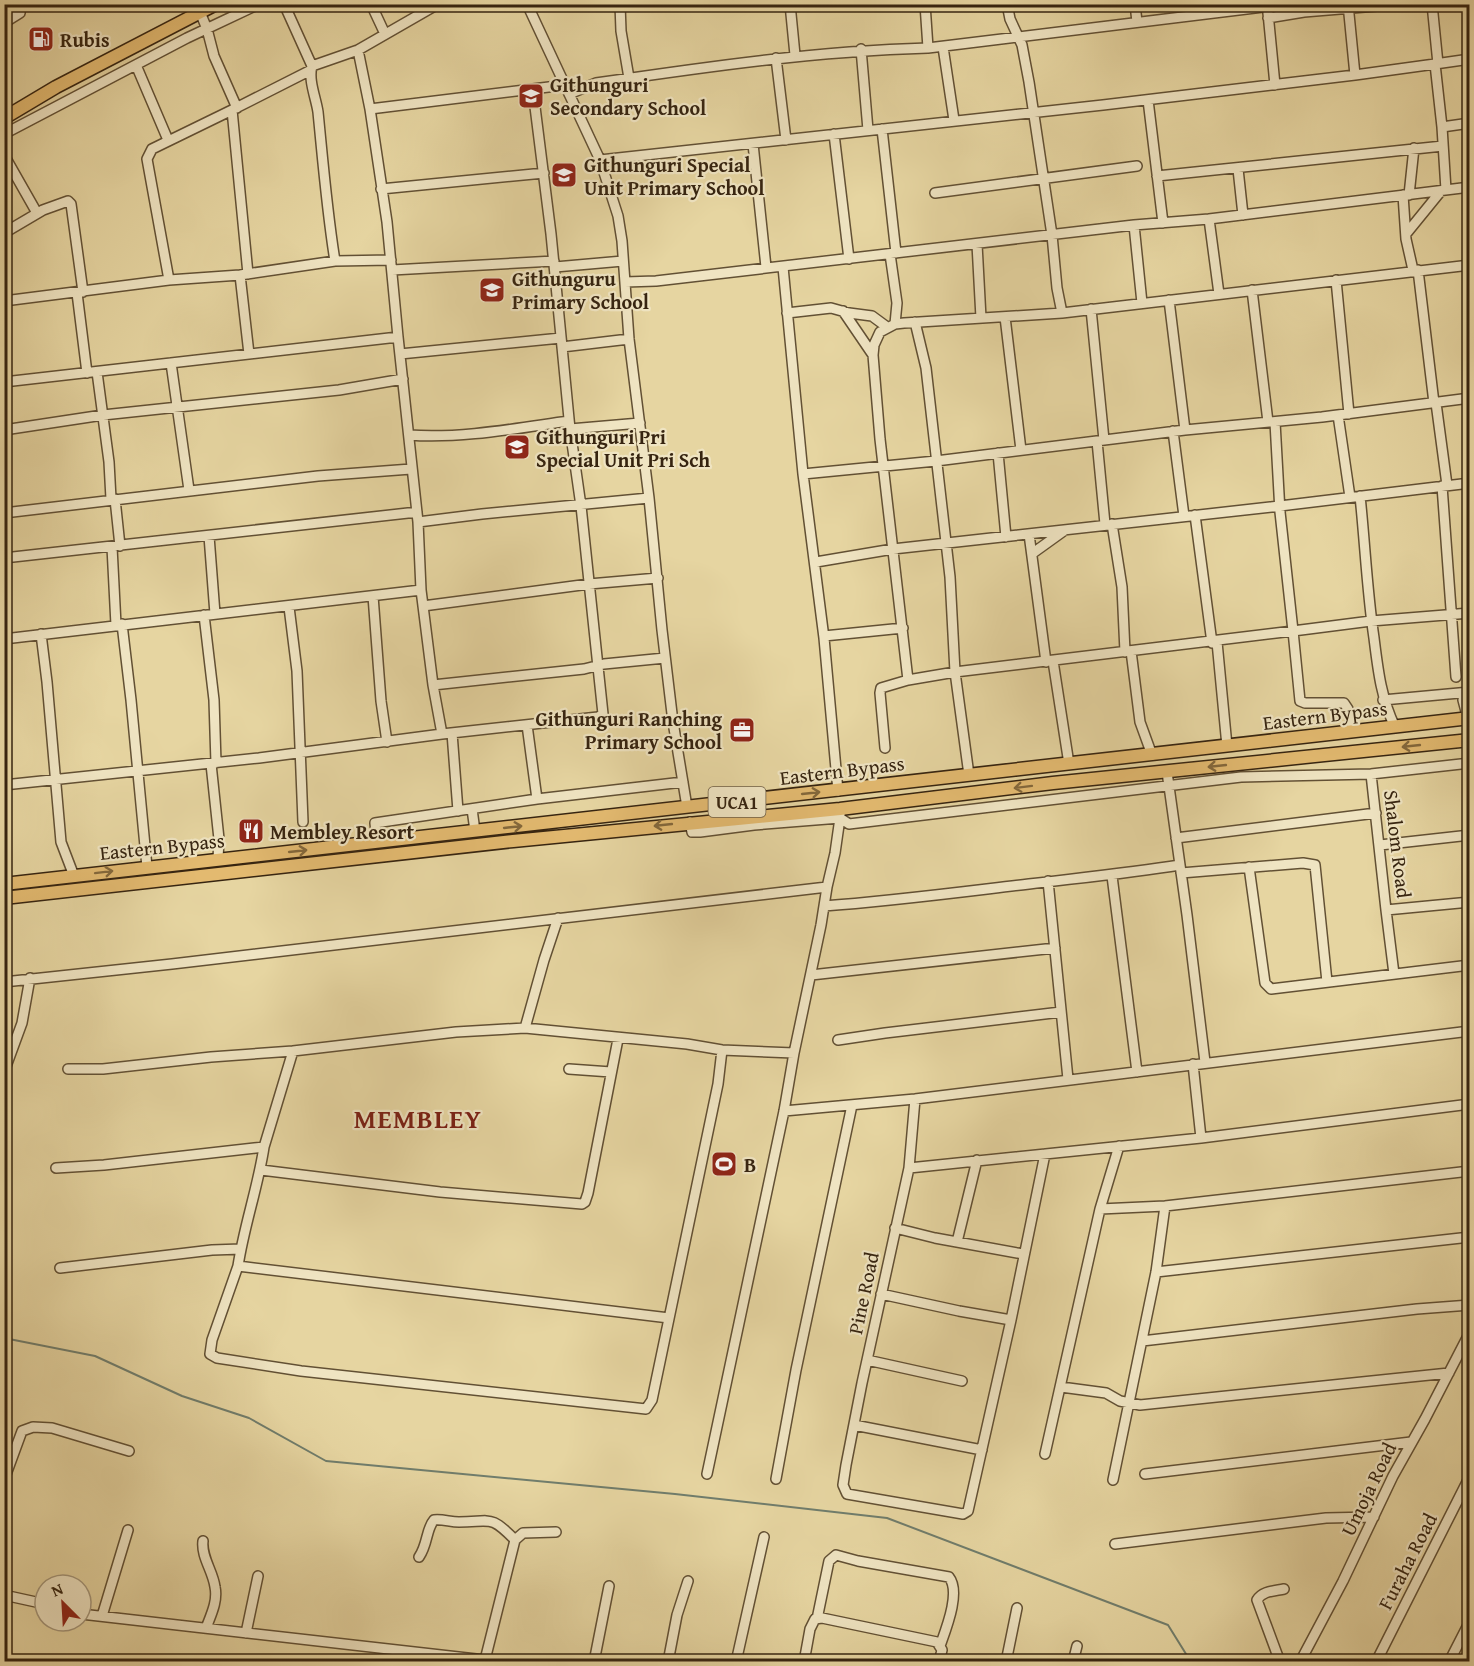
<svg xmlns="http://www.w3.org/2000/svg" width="1474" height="1666" viewBox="0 0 1474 1666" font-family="'Gentium Book Plus',serif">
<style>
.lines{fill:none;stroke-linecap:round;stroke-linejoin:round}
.stream{stroke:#707d6c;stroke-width:2}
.minor-casing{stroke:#625034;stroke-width:12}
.major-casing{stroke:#362410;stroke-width:15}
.minor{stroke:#efe4c2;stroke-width:9}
.major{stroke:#e3ba70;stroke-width:12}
.oneway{stroke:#84683b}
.labels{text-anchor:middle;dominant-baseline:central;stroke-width:4.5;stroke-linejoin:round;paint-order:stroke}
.shield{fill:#efe4c2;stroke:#6e5e45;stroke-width:1.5}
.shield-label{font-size:18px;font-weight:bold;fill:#362410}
.poi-label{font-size:20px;font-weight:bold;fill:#362410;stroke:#efe4c2;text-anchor:start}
.street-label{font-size:20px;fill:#362410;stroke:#efe4c2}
.district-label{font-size:26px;font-weight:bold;letter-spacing:1.5px;fill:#7a1f14;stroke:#efe4c2}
</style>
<rect width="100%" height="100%" fill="#e6d5a1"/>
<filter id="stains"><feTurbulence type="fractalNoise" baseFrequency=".00333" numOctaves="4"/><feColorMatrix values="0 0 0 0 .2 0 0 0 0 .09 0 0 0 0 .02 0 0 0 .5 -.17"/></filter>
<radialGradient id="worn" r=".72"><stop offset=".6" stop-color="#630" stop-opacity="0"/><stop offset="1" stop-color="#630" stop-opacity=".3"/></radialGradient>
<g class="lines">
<!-- stream -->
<path class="stream" d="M4 1338 95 1356 182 1396 249 1418 326 1461 675 1494 887 1518 1168 1625 1191 1662"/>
<!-- minor casing -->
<g class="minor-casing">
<path id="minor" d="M284 4 312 66
M371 4 385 34
M527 4 600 160 618 216 622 241 629 339 649 498 662 630 673 722 687 807
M620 4 621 31 629 78
M790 4 795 55
M1007 4 1010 19 1022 45 1029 82 1052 235 1057 288 1062 313
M1135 4 1137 22
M1348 4 1355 75 1435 64 1442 127 1446 190
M1432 4 1438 64
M200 12 207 29 214 56 237 108
M1268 13 1275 85
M1268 18 1304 12 1401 4
M4 23 20 13 21 4
M943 47 954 120
M928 48 1288 4
M861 49 868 130
M776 58 786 140
M1435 64 1470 59
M136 65 168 140
M569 94 596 83C706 67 816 51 928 48L925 4
M1148 100 1163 223
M370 109 565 85
M1442 127 1470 123
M882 129 896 253
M4 134 187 38 259 4
M834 134 849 259
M753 144 766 267
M4 155 37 213
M600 160 1103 105 1355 75
M1238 169 1243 215
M1157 176 1443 146
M381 189 544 173
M935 193 1137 166
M1403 195 1406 239 1413 270
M1409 195 1414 148
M1209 219 1219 294
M1134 225 1142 303
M4 233 43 210 68 201 71 204 83 292
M1406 234 1441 191
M977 244 981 318
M890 254 897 303 895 324
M335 261C327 212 323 162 318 112 316 98 308 80 312 66L358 50 438 4
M555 267 623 261
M783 267 803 474 824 638 838 791
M392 270 554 261
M1418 270 1434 403
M248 274 232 110 311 70
M240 275 249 354
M169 280 147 159 152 149 232 110
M1336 280 1349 414
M625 282 656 281 1134 225 1209 219 1470 187
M1252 290 1268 422
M77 293 87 373
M1169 300 1185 430
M4 301 169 280 240 275 335 261 391 260
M1091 309 1104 440
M843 311 873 355
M787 313 831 308 849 313 872 316 887 327
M1005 317 1021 450
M915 322 926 368 950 577 955 672 969 775
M398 337 418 522 421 590 433 685 442 734
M562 347 629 339
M400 354 561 338
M171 363 189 490
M97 372 109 462 111 499
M4 382 398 337 387 222 370 109 358 50
M1436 403 1447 485
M1338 415 1350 497
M1275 422 1280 512 1293 631 955 672 908 680 880 439 873 355 874 345 880 332 895 324 904 323 1062 313 1470 265
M570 429 640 423
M4 430 103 415 339 390 403 379
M1173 431 1184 516
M409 435C460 439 518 428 569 421
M1097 441 1105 524
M998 453 1006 537
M803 474 936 461 1185 430 1322 417 1470 398
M1442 486 1456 677
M1360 496C1365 543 1367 591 1374 638 1378 670 1381 698 1395 727
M115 499 120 546
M4 513 318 476 411 469
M1195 515 1212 643
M418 522 482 514 649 498
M1112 524 1122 587 1125 652
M1029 534 1046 662
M209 536 215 614
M112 547 116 625
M1033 553 1065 530
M4 558 417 512
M816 562 893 549 1280 506 1470 483
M373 596 381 701 387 742
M423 606 589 584 658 578
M289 607 297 671 303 822
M204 615 214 700 216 763
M122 624 131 700 147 867
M41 634 47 682 61 842 74 876
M824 636 903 628
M4 639 421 590
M1217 642 1227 746
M1131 651 1140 722 1152 755
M1053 661 1069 764
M433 685 584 669 604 664 665 658
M1383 700 1470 692
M1468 719 1463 700 1469 692
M527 725 537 799 683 782
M1353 730 1348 709 1344 703H1305L1300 701 1293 631 1371 621 1470 613
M452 733 458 811
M885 748 880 693 881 688 908 680
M211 764 219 839 218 859
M1167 772 1187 915 1205 1062
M1371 774 1386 910 1470 902
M4 785 259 758 442 734 598 717 603 714 581 506 570 429 551 234 533 91
M472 809 475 831
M840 814V818L849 824 1241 777 1371 774 1470 763
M1176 838 1376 813
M377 842 375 823 537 799
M1380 845 1470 835
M1249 867 1265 983 1271 989 1470 965
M1181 873 1303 863 1315 865 1327 982
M1112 876 1137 1072
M1048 881 1068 1079
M824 906C893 901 961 892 1029 884 1079 878 1130 873 1180 865
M1386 910 1394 974
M811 975 1055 948
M4 982 172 964 827 887 835 853 840 818 754 825 700 832H692L690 822
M525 1028 687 1044 722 1050 794 1053 821 925 827 887
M838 1040 885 1033 1061 1012
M1193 1064 1201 1138
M68 1069H103L211 1057 293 1051
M569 1069 611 1072
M4 1072 22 1023 30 978
M915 1099 909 1168 862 1383 846 1465 843 1485 847 1494 963 1514 968 1511 1011 1320 1045 1154
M784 1111 915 1099 1470 1031
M264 1147C258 1187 244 1226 238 1266L669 1318
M56 1168 104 1165 264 1147 293 1051 456 1032 525 1028 544 960 558 918
M909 1168 1201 1138 1470 1104
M261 1170 440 1192 582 1204 585 1202 588 1193 618 1039
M1100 1209 1165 1206 1470 1171
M895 1228 935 1238 1023 1254
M957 1242 977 1160
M238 1266 212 1340 210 1354 217 1358 301 1371 646 1409 652 1400 718 1084 722 1050
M60 1268 212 1250 241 1249
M1156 1272 1470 1237
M881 1294 959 1311 1011 1320
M1142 1341 1417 1309 1470 1305
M867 1360 962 1381
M1061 1387 1106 1393 1120 1401 1140 1405 1449 1373
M854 1425 982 1450
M1045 1454 1100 1209 1119 1146
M707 1474 784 1111 794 1053
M1145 1474 1411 1442
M776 1479 796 1370 852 1105
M4 1480 22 1431 33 1427 52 1428 129 1451
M1113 1480 1156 1272 1165 1206
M203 1541C201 1557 213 1571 215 1587 218 1601 211 1615 206 1628
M1115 1544 1326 1518 1374 1517
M419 1557C428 1544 426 1529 434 1520 443 1519 450 1522 459 1522 491 1522 490 1514 515 1540
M4 1595 45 1604
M81 1614 485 1660 484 1662
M102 1616 128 1530
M817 1619 829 1561 836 1555 858 1561 949 1577C961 1592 946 1629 940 1646
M246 1633 258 1576
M485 1660 515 1540 523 1533 556 1532
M594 1662 609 1586
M668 1662 677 1615 688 1581
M736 1662 764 1537
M804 1662 810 1629 815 1619 822 1618 937 1642 942 1650 939 1662
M1006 1662 1017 1608
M1073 1662 1077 1646
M1280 1662 1257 1600C1262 1591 1274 1591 1284 1589
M1300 1662 1343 1581 1393 1476 1425 1419 1470 1332
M1376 1662 1470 1476
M1449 1662 1470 1621"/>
</g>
<!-- major casing -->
<g class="major-casing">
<path id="major" d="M4 118 56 87 216 4
M4 884 1470 718
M4 898 513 841 840 809 1053 783 1470 740"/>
</g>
<!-- minor -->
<use href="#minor" class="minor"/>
<!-- major -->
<use href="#major" class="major"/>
</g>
<!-- one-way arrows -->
<defs><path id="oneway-shaft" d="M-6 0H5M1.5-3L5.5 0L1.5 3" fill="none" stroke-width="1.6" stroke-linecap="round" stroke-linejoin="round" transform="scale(1.5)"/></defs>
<g class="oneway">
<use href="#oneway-shaft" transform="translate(1411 746) rotate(174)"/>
<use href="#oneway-shaft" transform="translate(1217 766) rotate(174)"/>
<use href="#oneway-shaft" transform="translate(1023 787) rotate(173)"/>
<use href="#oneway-shaft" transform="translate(811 793) rotate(-6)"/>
<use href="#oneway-shaft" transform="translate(663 825) rotate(174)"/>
<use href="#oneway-shaft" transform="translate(513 827) rotate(-6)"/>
<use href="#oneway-shaft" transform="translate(298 851) rotate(-6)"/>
<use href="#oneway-shaft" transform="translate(104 872) rotate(-7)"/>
</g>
<!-- icons -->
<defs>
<g id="fuel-square" transform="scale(1.35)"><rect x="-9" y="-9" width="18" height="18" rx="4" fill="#8f2418" stroke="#efe4c2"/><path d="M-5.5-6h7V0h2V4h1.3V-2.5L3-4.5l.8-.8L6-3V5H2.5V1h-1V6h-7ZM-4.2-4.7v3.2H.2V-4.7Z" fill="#fff"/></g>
<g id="school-square" transform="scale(1.35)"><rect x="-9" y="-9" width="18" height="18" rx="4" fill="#8f2418" stroke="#efe4c2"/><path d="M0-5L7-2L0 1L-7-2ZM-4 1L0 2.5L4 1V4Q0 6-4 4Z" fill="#fff"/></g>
<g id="office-square" transform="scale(1.35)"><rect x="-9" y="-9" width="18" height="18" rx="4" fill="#8f2418" stroke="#efe4c2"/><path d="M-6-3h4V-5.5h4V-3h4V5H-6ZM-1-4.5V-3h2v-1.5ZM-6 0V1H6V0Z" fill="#fff"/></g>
<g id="restaurant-square" transform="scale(1.35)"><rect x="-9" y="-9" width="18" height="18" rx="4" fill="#8f2418" stroke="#efe4c2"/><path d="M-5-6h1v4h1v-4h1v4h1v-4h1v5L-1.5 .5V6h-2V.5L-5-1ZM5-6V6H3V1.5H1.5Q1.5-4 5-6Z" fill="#fff"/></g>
<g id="stadium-square" transform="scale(1.35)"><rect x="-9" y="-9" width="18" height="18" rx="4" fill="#8f2418" stroke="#efe4c2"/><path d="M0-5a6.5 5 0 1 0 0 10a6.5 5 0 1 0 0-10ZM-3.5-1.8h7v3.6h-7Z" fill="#fff"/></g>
</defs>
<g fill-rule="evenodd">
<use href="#fuel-square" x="41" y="39"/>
<use href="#school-square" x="531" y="96"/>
<use href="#school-square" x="564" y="175"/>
<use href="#school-square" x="492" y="290"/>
<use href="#school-square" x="517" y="447"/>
<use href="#office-square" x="742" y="730"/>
<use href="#restaurant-square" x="251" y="831"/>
<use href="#stadium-square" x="724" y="1164"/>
</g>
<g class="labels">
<!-- shield labels -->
<rect class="shield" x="708.5" y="787" width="57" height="30" rx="4.5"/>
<g class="shield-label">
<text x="737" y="802">UCA1</text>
</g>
<!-- poi labels -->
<g class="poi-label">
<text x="60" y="39">Rubis</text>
<text x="550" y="84">Githunguri<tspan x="550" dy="23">Secondary School</tspan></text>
<text x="584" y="164">Githunguri Special<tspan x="584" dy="23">Unit Primary School</tspan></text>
<text x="512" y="278">Githunguru<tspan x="512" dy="23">Primary School</tspan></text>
<text x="536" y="436">Githunguri Pri<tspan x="536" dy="23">Special Unit Pri Sch</tspan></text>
<text x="722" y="718" text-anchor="end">Githunguri Ranching<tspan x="722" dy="23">Primary School</tspan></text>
<text x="270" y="831">Membley Resort</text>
<text x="744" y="1164">B</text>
</g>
<!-- street labels -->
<g class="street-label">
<text transform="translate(1325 715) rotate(-7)">Eastern Bypass</text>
<text transform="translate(842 770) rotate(-7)">Eastern Bypass</text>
<text transform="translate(1398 844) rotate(83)">Shalom Road</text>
<text transform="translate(162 846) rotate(-6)">Eastern Bypass</text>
<text transform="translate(863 1293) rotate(-78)">Pine Road</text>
<text transform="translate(1368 1489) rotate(-64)">Umoja Road</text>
<text transform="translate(1407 1561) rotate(-63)">Furaha Road</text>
</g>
<!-- district labels -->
<g class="district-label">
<text x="418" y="1118">MEMBLEY</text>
</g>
</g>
<!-- margin -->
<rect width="1474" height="1666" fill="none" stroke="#e6d5a1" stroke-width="24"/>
<rect x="6" y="6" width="1462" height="1654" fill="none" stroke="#362410" stroke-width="3"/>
<rect x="12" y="12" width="1450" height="1642" fill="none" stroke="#362410" stroke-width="1.5"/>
<!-- north arrow -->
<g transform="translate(63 1603) rotate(336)"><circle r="28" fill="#efe4c2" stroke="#a5977b" stroke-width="1.5"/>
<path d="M0-4.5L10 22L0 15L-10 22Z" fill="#8f2418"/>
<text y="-9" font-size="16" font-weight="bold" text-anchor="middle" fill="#362410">N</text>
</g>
<rect width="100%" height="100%" filter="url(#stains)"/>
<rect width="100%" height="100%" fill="url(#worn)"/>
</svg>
